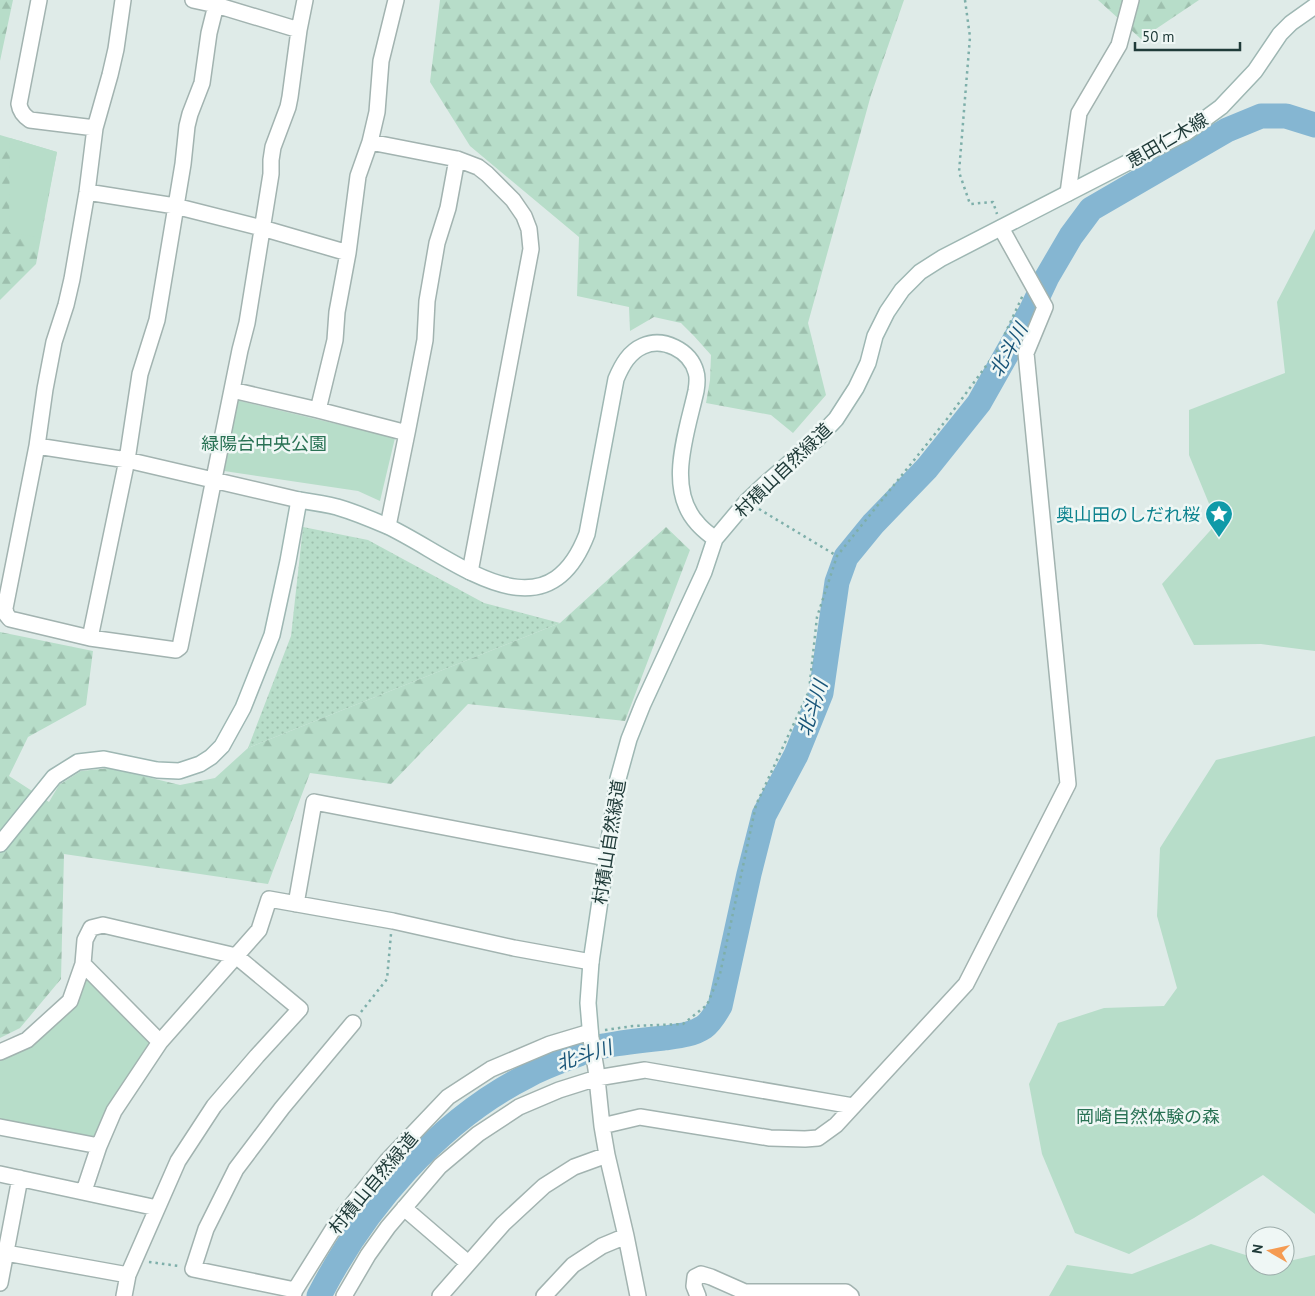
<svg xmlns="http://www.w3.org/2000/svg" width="1315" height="1296" viewBox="0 0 1315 1296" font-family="'PT Sans','Noto Sans JP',sans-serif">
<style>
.grass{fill:url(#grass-dots)}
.forest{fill:url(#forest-firs)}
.park{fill:#b7ddc9}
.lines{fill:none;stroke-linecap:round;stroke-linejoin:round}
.river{stroke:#85b6d2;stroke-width:25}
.street-casing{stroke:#a2b3b0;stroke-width:18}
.secondary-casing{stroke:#9eb7b3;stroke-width:18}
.path{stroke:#7eafaa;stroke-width:2.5;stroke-dasharray:2.5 4;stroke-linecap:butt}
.street{stroke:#fff;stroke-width:15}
.secondary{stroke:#fff;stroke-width:15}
.labels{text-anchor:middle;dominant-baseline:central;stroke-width:5;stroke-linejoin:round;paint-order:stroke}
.street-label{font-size:18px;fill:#203b39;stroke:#eff7f5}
.park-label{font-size:18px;fill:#297254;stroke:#eff7f5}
.culture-label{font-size:18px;fill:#0d838f;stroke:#eff7f5;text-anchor:end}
.water-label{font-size:19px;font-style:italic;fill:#195578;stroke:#eff7f5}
</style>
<defs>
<pattern id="grass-dots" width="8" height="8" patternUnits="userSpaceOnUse" patternTransform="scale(1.25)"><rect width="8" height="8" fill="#b7ddc9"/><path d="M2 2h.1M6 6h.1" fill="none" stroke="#9dbfad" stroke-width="1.8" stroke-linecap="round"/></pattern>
<pattern id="forest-firs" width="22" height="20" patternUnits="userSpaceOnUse" patternTransform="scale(1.25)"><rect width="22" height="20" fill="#b7ddc9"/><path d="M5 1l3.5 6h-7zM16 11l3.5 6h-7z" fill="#9dbfad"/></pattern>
</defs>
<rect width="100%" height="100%" fill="#dfebe8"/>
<!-- grass -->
<path class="grass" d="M303 527 368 540 484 603 560 623 248 748 291 636Z"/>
<!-- forest -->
<path class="forest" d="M0 0H13L0 61Z
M440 0H904L871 95 808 323 826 395 793 433 771 415 706 403 710 380 711 355 694 336 681 323 654 317 630 331 629 307 577 296 579 237 470 146 430 82Z
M1098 0H1199L1141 39Z
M0 135 57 152 36 264 0 300Z
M666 527 690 550 625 721 468 704 391 784 310 773 268 884 64 854 61 979 20 1028 0 1038V632L93 651 86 705 28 737 9 776 49 802 59 785 81 771 110 768 180 785 215 778 248 748 560 623Z"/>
<!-- park -->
<path class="park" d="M10 138 57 152 40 238 9 232Z
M1315 229V651L1261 644 1194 645 1162 584 1217 523 1189 455V410L1285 373 1277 302Z
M236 400 395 438 380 501 358 491 224 471Z
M1315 736V1214L1263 1175 1194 1218 1129 1254 1075 1233 1042 1154 1029 1084 1058 1023 1104 1008 1164 1006 1177 988 1157 916 1160 848 1216 760Z
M85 973 153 1042 107 1107 96 1138 0 1121V1058L31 1045Z
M1211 1244 1255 1258V1266H1285V1262L1315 1255V1296H1049L1067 1265 1132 1274Z"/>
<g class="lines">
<!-- river -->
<path class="river" d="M319 1296C364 1208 438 1121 527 1076 543 1067 561 1061 579 1054 587 1051 596 1047 604 1046 624 1042 644 1040 664 1038 678 1036 692 1035 704 1027 711 1022 716 1013 720 1006L749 874 764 815 796 755 821 693 837 582 846 557 873 524 927 468 979 403 1031 311 1047 277 1071 236 1091 209 1227 130 1261 116H1286L1315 125"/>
<!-- street casing -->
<g class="street-casing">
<path id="street" d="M39 0 19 104C20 111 24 116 30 120L95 128
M123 0 116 49 110 75 95 128 87 192 72 279 66 305 54 342 45 389 37 446 5 608 6 614 10 619 90 638 176 650 180 647 240 350 247 323 271 174V160L273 147 288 107 290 97 299 30 305 0
M193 0 216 5 299 30
M370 142 457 159 478 167 487 174 513 200 524 216 529 229 531 249 470 572
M87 192 175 206 262 228 348 253
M1068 193 1079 113 1119 45 1131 0
M232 390 318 410 407 433 388 526
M318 410 335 340 337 312 348 253 358 176 370 142 377 112 381 61 396 0
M407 433 425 340 427 301 431 278 437 243 448 208 457 159
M37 446 127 460 299 500
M90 638 127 460 140 374 157 320 183 164 187 126 190 114 202 83 209 33 216 5
M296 904 314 802 606 858
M83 964 160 1042
M591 1039 596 1069 602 1126 607 1155 626 1236 638 1296
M0 1052 27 1040 70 1001 83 964 85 940 91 928 103 925 236 956 300 1009 257 1056 214 1106 178 1161 128 1275 124 1296
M602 1126 640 1117 770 1138 805 1139 818 1138 836 1125 966 984 1068 784 1026 353 1045 307 1001 228
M0 1127 99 1146
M0 1174 157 1208
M84 1191 99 1146 114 1111 160 1042 259 930 269 899 393 921 514 948 591 962
M404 1208 468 1263
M6 1253 128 1275
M0 1283 20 1178
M295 1290 193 1269 206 1229 236 1169 282 1108 353 1023
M293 1296 295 1290 335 1226 387 1161 448 1097 491 1069 550 1044 590 1032
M344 1296 368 1255 388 1227 440 1166 478 1134 519 1107 559 1090 597 1078 645 1070 853 1106
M440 1296 503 1224 544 1186 574 1167 607 1155
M544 1296 573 1265 602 1246 626 1236
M698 1296 694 1286 695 1277 701 1274 711 1277 745 1292H846L851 1296"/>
</g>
<!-- secondary casing -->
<g class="secondary-casing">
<path id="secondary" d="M0 844 54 777 78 762 104 759 157 770 179 771 200 764 211 757 222 746 243 708 272 635 288 561 299 500C312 502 325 504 337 507 354 512 371 519 387 526 452 556 545 644 587 534L616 379C622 365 629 352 643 346 663 337 690 350 696 372 698 378 697 385 696 391 687 432 665 489 698 524 703 530 709 534 715 539
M591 1039 588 1003 591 962 618 779 629 739 643 704 704 572 715 539 747 501 765 484 817 439 836 419 856 388 868 363 875 336 887 312 902 290 920 272 942 258 1187 132 1221 107 1255 71 1280 34 1291 23 1315 6"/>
</g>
<!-- path -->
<path class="path" d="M965 0 970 37 959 172 970 204 993 202 997 214
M759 509 837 556
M361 1012 387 979 391 934
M605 1030 633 1026 683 1024 707 1005 720 974 756 805 809 691 817 617 837 556 947 419 997 351 1023 295
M149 1262 179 1266"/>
<!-- street -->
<use href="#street" class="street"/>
<!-- secondary -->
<use href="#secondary" class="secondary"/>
</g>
<!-- icons -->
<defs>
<g id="sight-pin" transform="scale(1.4375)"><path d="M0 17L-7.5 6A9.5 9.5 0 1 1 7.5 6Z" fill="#0f9aa8" stroke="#eff7f5"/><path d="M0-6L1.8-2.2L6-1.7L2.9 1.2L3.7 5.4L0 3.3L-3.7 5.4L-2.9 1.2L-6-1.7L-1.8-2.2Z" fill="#fff"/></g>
</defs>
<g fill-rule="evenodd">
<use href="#sight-pin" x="1219" y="514"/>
</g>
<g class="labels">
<!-- street labels -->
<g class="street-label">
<text transform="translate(1167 140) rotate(-30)">恵田仁木線</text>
<text transform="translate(783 470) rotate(-44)">村積山自然緑道</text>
<text transform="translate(609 842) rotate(-81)">村積山自然緑道</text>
<text transform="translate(373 1183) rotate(-50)">村積山自然緑道</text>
</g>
<!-- park labels -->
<g class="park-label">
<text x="264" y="443">緑陽台中央公園</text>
<text x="1148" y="1116">岡崎自然体験の森</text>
</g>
<!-- culture labels -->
<g class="culture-label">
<text x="1200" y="514">奥山田のしだれ桜</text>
</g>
<!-- water labels -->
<g class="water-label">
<text transform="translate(1008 350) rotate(-61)">北斗川</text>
<text transform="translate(812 708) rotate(-72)">北斗川</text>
<text transform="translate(584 1055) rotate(-18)">北斗川</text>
</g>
</g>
<!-- north arrow -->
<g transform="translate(1270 1251) rotate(279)"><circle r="24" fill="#eff7f5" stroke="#9cacaa"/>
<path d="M0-4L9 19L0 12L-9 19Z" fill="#f59b52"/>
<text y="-8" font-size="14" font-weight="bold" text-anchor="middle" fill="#203b39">N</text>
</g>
<!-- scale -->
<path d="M1135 42v8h105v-8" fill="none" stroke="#203b39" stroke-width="2.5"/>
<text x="1142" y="42" font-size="15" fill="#203b39" stroke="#eff7f5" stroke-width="4" paint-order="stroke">50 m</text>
</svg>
